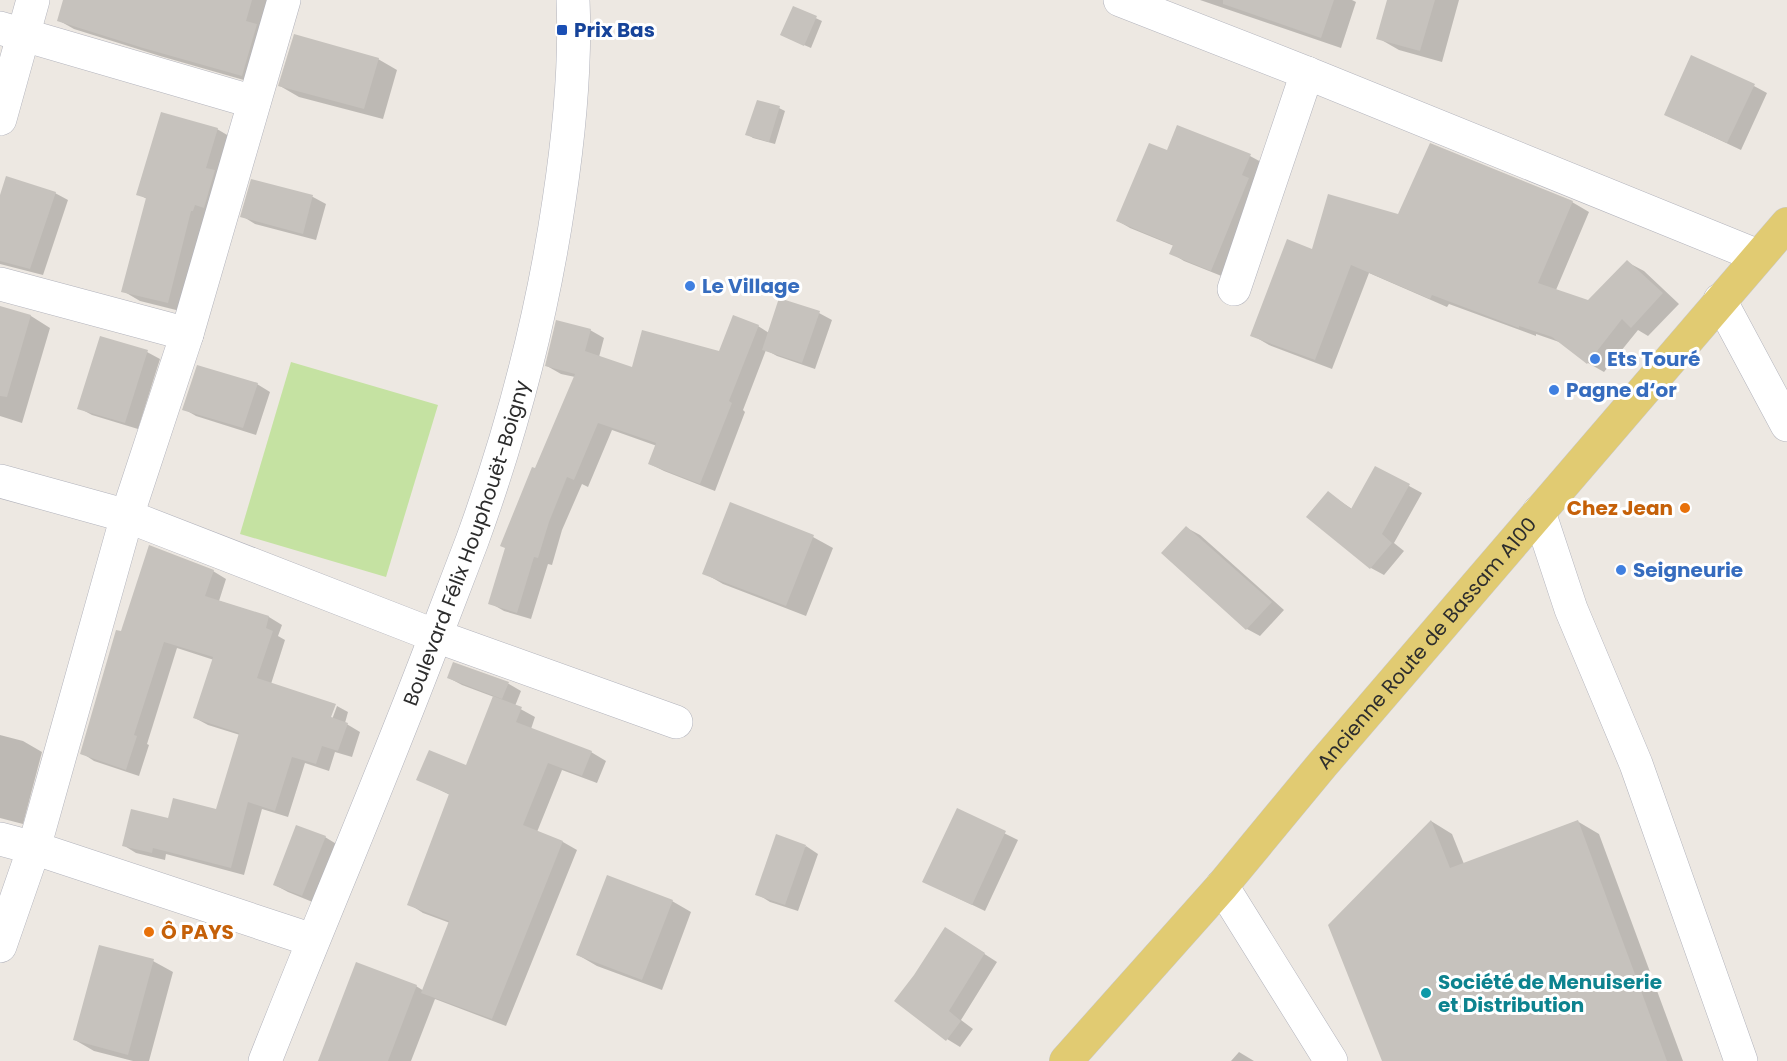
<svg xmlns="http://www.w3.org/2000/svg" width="1787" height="1061" viewBox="0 0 1787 1061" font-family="Poppins,sans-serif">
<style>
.pitch{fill:#c5e2a2}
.shadow{fill:#0003}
.building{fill:#c6c2bd}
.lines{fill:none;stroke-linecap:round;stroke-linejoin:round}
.minor-casing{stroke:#b2b3bc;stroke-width:34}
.major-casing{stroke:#c8c8c8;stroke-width:34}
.minor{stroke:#fff;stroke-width:33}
.major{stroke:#e1cb72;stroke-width:33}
.transit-dot{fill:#1a4fb4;stroke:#fff;stroke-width:2}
.shop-dot{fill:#3f7fe0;stroke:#fff;stroke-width:2}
.food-dot{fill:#e8710a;stroke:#fff;stroke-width:2}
.culture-dot{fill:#0f9aa8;stroke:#fff;stroke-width:2}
.labels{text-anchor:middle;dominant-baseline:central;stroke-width:6;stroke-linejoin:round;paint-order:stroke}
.transit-label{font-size:20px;font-weight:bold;fill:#164399;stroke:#fff;text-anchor:start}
.shop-label{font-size:20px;font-weight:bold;fill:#366cbe;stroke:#fff;text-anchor:start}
.food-label{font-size:20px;font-weight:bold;fill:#c56008;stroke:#fff;text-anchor:end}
.street-label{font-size:20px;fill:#2d2d2d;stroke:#fff}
.culture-label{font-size:20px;font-weight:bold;fill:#0d838f;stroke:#fff;text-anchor:start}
</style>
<rect width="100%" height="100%" fill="#ede8e2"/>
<!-- pitch -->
<path class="pitch" d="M291 362 438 405 386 577 240 534Z"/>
<!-- shadow -->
<path class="shadow" d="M65 0H270L258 84 160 56 74 29 58 20Z
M1200 0H1352L1356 2 1341 48Z
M1388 0H1459L1442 62 1399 50 1378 38Z
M794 8 822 21 811 48 788 38Z
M378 59 397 70 383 119 299 97 280 86Z
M1754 86 1767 93 1741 150 1679 121Z
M779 108 785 111 775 144 753 138 747 134Z
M217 129 234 139 184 312 140 301 123 291 147 199 138 194Z
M1167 152 1250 156 1263 163 1224 277 1184 261 1171 253 1174 246 1130 228 1118 221Z
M252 181 313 197 326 204 316 240 255 224 242 216Z
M55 193 68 200 43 275 0 264V200Z
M1572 202 1589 212 1556 290 1589 302 1627 262 1644 271 1679 304 1648 336 1638 330 1604 372 1588 363 1562 343 1536 334V336L1449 304 1447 307 1369 273 1332 369 1269 345 1252 335 1313 251 1399 215Z
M0 307 31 316 50 328 22 423 0 416Z
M819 313 832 320 815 369 777 356 766 350 743 410 745 412 715 491 664 471 650 464 657 446 612 430 588 487 582 484 562 530 552 565 548 564 531 619 504 611 490 603 535 470 575 377 561 374 547 366 590 330 604 338 599 357 633 369 720 353 758 326 769 333Z
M147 352 160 359 138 429 92 415 79 408Z
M257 384 270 392 256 435 196 416 184 409Z
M1376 468 1422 493 1394 543 1404 551 1384 575 1371 568 1308 517 1328 493 1352 509Z
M731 504 813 537 833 548 806 616 723 584 704 573Z
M1187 528 1200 535 1284 610 1260 636 1247 629 1163 553Z
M213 571 226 579 219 601 269 617 282 625 278 636 285 640 271 684 335 705H334L327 724 330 725 337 706 348 712 345 723 360 732 352 757 335 752 329 771 305 763 288 817 262 809 244 875 166 854 165 860 136 853 123 845 169 820 217 811 240 735 208 725 195 718 214 660 177 648 147 744 149 745 139 776 94 761 82 753 122 633Z
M454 664 509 684 521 691 515 706 535 717 531 729 591 752 606 761 597 783 562 770 537 832 563 842 577 850 506 1026 435 999 411 1061H327L416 986 424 991 450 923 423 913 409 904 450 795 418 779 467 767 494 697 462 685 449 678Z
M0 735 23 741 42 752 23 824 0 818Z
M957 810 1018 840 985 911 937 888Z
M1431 821 1452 834 1464 864 1577 821 1599 834 1683 1061H1383Z
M325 837 338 845 315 903 288 892 275 885Z
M806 846 818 854 798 911 770 902 757 894Z
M672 901 691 912 662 990 597 966 578 955Z
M958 937 997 962 961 1020 973 1029 960 1047 947 1039 896 1001Z
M153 961 173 972 149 1061H133L94 1051 75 1040Z
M1239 1052 1254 1061H1231Z"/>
<!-- building -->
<path class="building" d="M63 0H252L246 21 257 24 242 76 143 48 57 21Z
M1223 0H1334L1321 38 1223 4Z
M1387 0H1435L1420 51 1376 39Z
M793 6 817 16 804 46 780 35Z
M294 34 379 58 364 109 278 86Z
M1691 55 1755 84 1727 143 1664 115Z
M757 100 780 106 769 142 745 135Z
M161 112 218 128 206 168 215 170 204 208 195 205 193 211H191L168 303 121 292 146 198 136 195Z
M1177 125 1251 154 1242 175 1249 178 1211 271 1169 254 1173 245 1116 221 1149 143 1167 150Z
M1430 143 1573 201 1538 283 1588 300 1627 260 1663 293 1631 328 1622 319 1587 364 1552 337 1519 326V328L1432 295 1430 299 1351 265 1315 360 1250 336 1287 239 1312 249 1328 194 1398 214Z
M6 176 56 192 30 269 0 261V195Z
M251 179 313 195 303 234 240 217Z
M779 298 820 311 802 363 762 350Z
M0 306 31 315 7 397 0 396Z
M733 315 759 325 729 401 732 403 700 484 648 464 656 443 598 423 574 480 567 477 549 522 538 558 534 557 517 613 488 604 505 548 500 546 532 467 535 468 575 374 545 366 556 320 591 329 585 351 632 367 642 330 719 351Z
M100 336 148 350 125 423 77 409Z
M197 365 258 383 243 428 182 410Z
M1375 466 1410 484 1382 534 1392 543 1370 569 1306 517 1328 491 1351 509Z
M730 502 814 535 786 606 702 574Z
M1186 526 1272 602 1246 630 1161 553Z
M149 545 214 570 205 596 269 616 266 628 273 631 257 678 336 704 331 717 348 723 338 751 322 746 316 764 292 757 275 811 248 802 231 868 153 848 152 853 122 846 131 809 168 818 173 798 216 809 239 733 193 718 213 657 164 642 134 735 137 736 126 770 80 754 116 630 121 631Z
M453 662 509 682 502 699 447 678Z
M493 696 522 707 516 722 592 751 582 776 548 763 523 825 563 841 492 1019 421 993 449 921 407 905 449 794 416 780 429 750 466 765Z
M957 808 1006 831 972 905 922 882Z
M1431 820 1450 868 1578 820 1667 1061H1382L1328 925Z
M296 825 326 836 302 896 273 885Z
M776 834 806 845 785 905 755 895Z
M607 875 673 900 642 980 576 955Z
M945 927 985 953 949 1011 961 1021 946 1041 894 1001 914 975Z
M99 945 154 959 128 1055 73 1040Z
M356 962 417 985 388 1061H318Z"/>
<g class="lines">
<!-- minor casing -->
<g class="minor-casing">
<g id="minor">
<path d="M1120 0 1307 73 1758 256"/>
<path d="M0 28 254 102"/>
<path d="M0 119 33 0"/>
<path d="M0 284 187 334"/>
<path d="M1234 289 1307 73"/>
<path d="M1720 300 1787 425"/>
<path d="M0 481 127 516 436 636 676 722"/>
<path d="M1539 512 1571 609 1636 764 1741 1061"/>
<path d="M0 839 34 848 312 940"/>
<path d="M1222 886 1331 1061"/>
<path d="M0 946 34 848 127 516 187 334 284 0"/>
<path id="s1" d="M265 1061C321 919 382 778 436 635 448 604 460 573 472 541 512 431 542 317 559 201 569 135 576 67 573 0"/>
</g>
</g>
<!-- major casing -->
<g class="major-casing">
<g id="major">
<path id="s2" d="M1066 1061 1222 886 1322 765 1787 224"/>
</g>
</g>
<!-- minor -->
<use href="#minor" class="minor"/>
<!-- major -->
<use href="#major" class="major"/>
</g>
<!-- markers -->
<rect class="transit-dot" x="556" y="24" width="12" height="12" rx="3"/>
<g class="shop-dot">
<circle cx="690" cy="286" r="6"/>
<circle cx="1595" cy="359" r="6"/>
<circle cx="1554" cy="390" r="6"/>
<circle cx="1621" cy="570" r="6"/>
</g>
<g class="food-dot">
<circle cx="1685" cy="508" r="6"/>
<circle cx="149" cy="932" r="6"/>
</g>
<circle class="culture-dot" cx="1426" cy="993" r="6"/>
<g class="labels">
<!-- transit labels -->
<g class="transit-label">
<text x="574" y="30">Prix Bas</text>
</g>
<!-- shop labels -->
<g class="shop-label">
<text x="702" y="286">Le Village</text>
<text x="1607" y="359">Ets Touré</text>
<text x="1566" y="390">Pagne d‘or</text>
<text x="1633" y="570">Seigneurie</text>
</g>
<!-- food labels -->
<g class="food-label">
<text x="1673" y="508">Chez Jean</text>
<text x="161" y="932" text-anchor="start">Ô PAYS</text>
</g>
<!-- street labels -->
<g class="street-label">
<text stroke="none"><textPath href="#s1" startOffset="556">Boulevard Félix Houphouët-Boigny</textPath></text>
<text stroke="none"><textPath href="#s2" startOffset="552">Ancienne Route de Bassam A100</textPath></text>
</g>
<!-- culture labels -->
<g class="culture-label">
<text x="1438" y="982">Société de Menuiserie<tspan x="1438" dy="23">et Distribution</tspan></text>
</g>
</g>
</svg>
